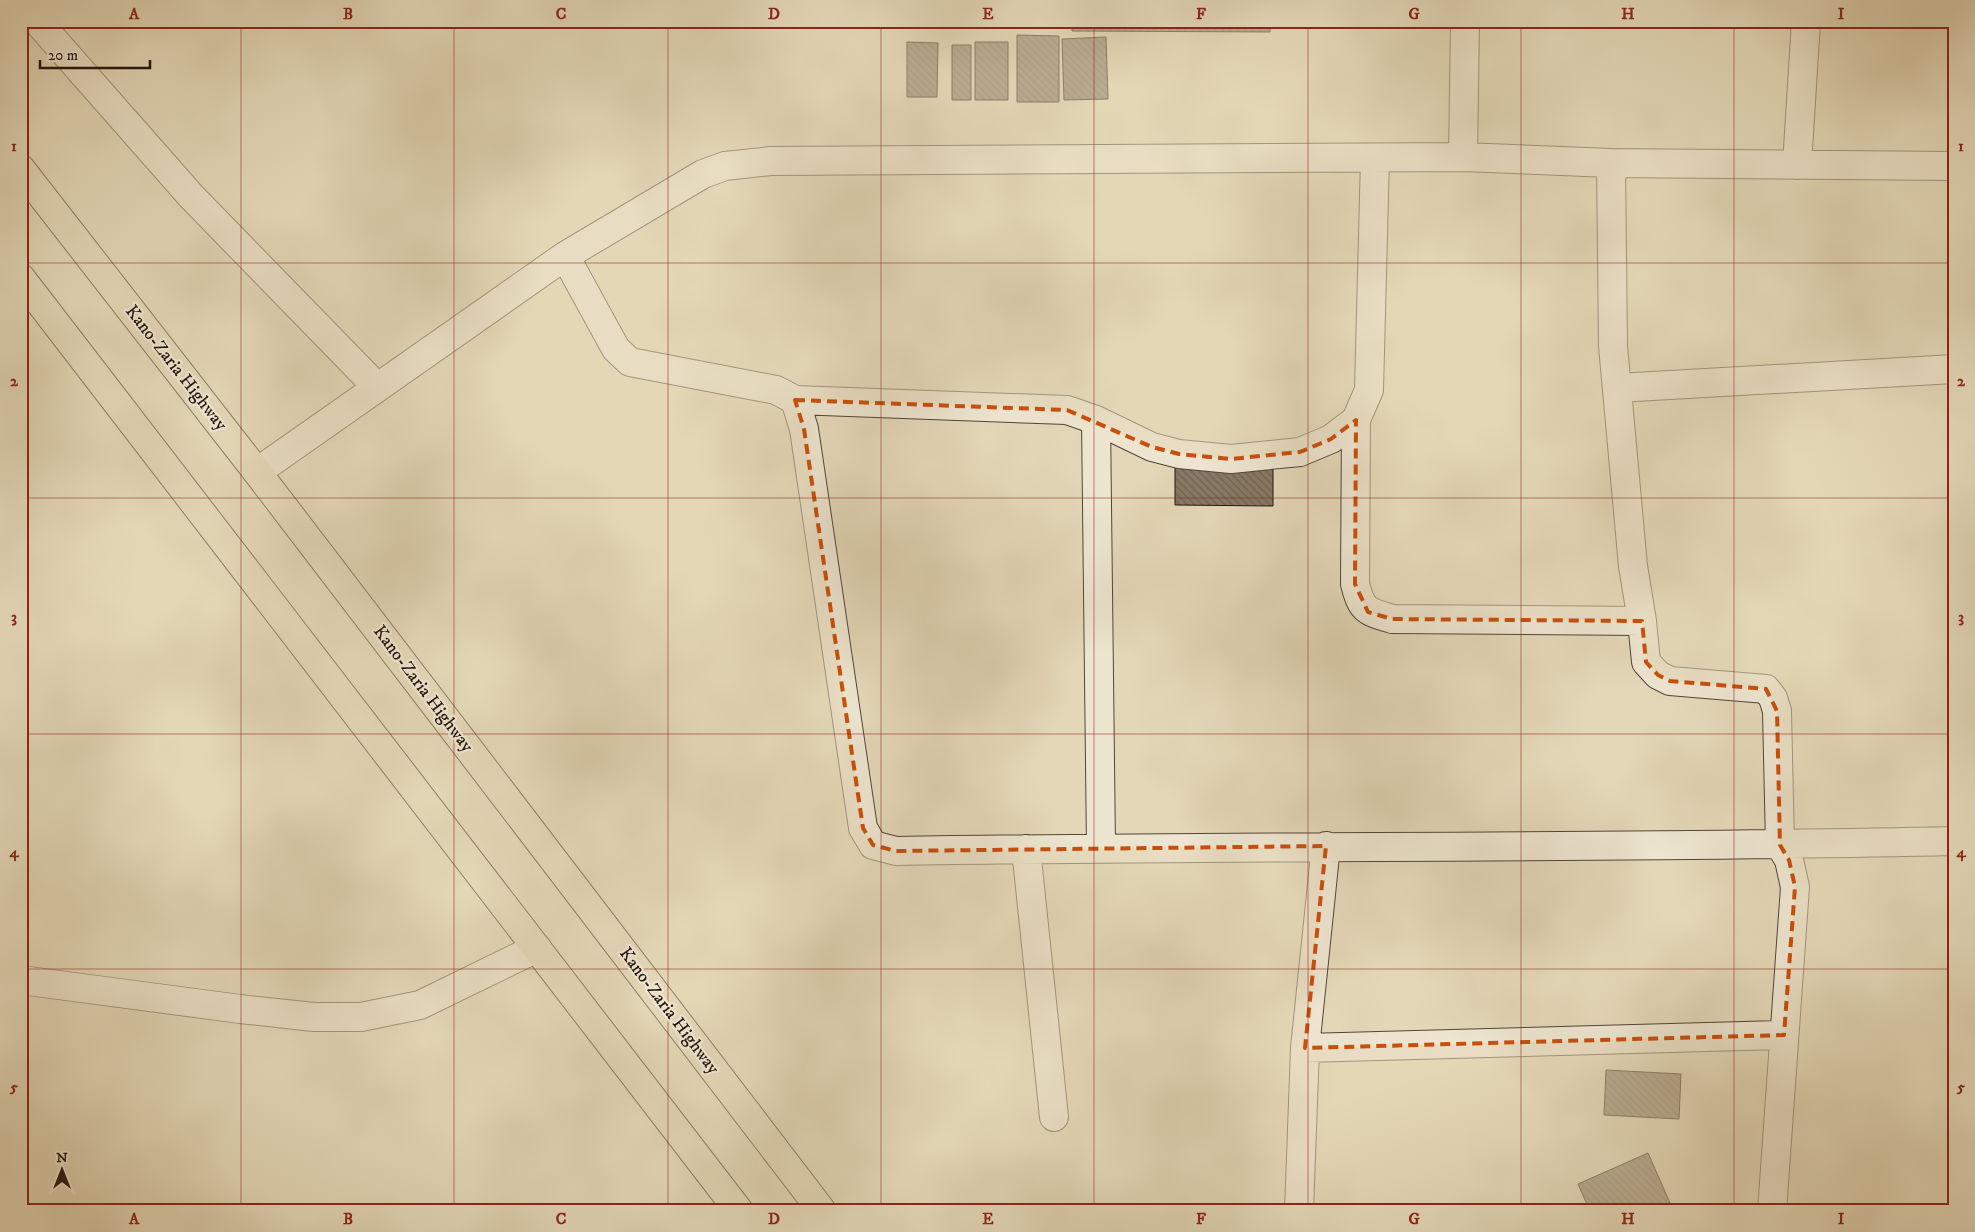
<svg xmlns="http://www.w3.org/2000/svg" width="1975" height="1232" viewBox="0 0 1975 1232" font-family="'IM FELL DW Pica',serif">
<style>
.building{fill:url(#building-back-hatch);stroke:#23140c}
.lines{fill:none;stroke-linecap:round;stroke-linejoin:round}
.minor-casing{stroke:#534537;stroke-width:30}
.highway-casing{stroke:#23140c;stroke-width:30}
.minor{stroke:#ede5d0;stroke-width:28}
.highway{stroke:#e3d7b7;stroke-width:28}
.marked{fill:none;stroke:#ca4f0c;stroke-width:4;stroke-dasharray:10 6;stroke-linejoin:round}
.grid{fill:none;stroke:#8f2418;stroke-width:1;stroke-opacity:0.55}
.labels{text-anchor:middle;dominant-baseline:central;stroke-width:4.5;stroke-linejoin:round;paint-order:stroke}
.street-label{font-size:18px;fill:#23140c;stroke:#ede5d0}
.neatline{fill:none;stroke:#8f2418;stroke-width:2}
.grid-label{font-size:16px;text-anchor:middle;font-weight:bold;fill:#8f2418}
</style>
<defs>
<pattern id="building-back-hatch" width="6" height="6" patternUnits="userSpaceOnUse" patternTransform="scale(1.25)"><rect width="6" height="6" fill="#877965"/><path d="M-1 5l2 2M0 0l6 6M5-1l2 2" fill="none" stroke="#6e6252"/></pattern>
</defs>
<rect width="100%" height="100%" fill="#e3d7b7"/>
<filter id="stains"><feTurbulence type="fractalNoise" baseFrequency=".004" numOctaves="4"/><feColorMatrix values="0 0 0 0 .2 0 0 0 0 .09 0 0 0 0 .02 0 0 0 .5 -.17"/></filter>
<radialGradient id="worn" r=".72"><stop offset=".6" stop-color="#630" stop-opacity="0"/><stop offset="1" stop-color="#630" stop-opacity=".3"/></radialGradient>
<!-- building -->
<path class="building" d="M1072 21H1270V32L1072 31Z
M1017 35 1059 36V102H1017Z
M1106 37 1108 99 1064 100 1062 39Z
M907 42 938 43 937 97H907Z
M975 42H1008V100H975Z
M952 45H971V100H952Z
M1175 467 1273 468V506L1175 505Z
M1606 1070 1681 1074 1679 1119 1604 1115Z
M1648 1153 1670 1203 1652 1211H1590L1578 1184Z"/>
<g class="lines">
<!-- minor casing -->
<g class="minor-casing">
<path id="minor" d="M37 21 191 196 377 387
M1463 157 1465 21
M1611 163 1613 346 1633 566 1642 621 1646 662 1658 675 1670 681 1766 689 1773 698 1777 711 1780 845 1789 860 1795 887 1772 1211
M1797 165 1806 21
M565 256 616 349 630 362 776 390 795 400 804 429 863 828 873 845 896 851C1249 845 1601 849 1954 841
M1617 388 1954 369
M795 400 1067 410 1096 420 1152 447 1179 454 1231 459 1300 452 1331 439 1356 420 1369 390 1375 158
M1096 420 1101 848
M1356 420 1355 584C1362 611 1366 611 1392 619L1642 621
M257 472 565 256 703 174 725 166 771 161 1463 157 1611 163 1954 166
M1026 849 1054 1117
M21 980 240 1009 314 1017H361L420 1005 537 948
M1305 1048 1326 846
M1299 1211 1305 1048 1784 1035"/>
</g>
<!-- highway casing -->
<g class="highway-casing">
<path id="highway" d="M21 169 257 472 822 1211
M21 278 739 1211"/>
</g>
<!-- minor -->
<use href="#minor" class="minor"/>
<!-- highway -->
<use href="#highway" class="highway"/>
</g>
<!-- marked area -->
<path d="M0 0H1975V1232H0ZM795 400 1067 410 1152 447 1179 454 1231 459 1300 452 1331 439 1356 420 1355 584 1368 612 1392 619 1642 621 1646 662 1658 675 1670 681 1766 689 1777 711 1780 845 1789 860 1795 887 1784 1035 1305 1048 1326 846 896 851 873 845 863 828 804 429Z" fill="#e3d7b7" fill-opacity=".55" fill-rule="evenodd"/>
<path class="marked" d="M795 400 1067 410 1152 447 1179 454 1231 459 1300 452 1331 439 1356 420 1355 584 1368 612 1392 619 1642 621 1646 662 1658 675 1670 681 1766 689 1777 711 1780 845 1789 860 1795 887 1784 1035 1305 1048 1326 846 896 851 873 845 863 828 804 429Z"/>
<!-- grid -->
<path class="grid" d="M241 21V1211M454 21V1211M668 21V1211M881 21V1211M1094 21V1211M1308 21V1211M1521 21V1211M1734 21V1211M21 263H1954M21 498H1954M21 734H1954M21 969H1954"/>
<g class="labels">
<!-- street labels -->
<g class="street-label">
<text transform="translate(176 368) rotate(52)">Kano-Zaria Highway</text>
<text transform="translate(423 689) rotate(53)">Kano-Zaria Highway</text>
<text transform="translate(669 1011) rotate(53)">Kano-Zaria Highway</text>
</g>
</g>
<!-- margin -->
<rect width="1975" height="1232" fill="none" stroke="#e3d7b7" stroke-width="55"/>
<!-- north arrow -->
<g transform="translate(62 1170)" stroke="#ede5d0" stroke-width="4" paint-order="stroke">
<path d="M0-4L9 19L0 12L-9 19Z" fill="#23140c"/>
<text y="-8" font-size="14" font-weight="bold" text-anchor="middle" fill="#23140c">N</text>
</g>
<!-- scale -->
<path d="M40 60v8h110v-8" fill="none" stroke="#23140c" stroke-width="2.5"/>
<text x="48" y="60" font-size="15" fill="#23140c" stroke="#ede5d0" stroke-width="4" paint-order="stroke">20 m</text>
<rect x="28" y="28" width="1920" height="1176" class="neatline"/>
<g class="grid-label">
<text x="134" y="19">A</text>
<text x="348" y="19">B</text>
<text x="561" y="19">C</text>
<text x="774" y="19">D</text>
<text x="988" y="19">E</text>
<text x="1201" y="19">F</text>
<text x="1414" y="19">G</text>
<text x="1628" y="19">H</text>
<text x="1841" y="19">I</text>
<text x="14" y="151">1</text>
<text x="1961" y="151">1</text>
<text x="14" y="386">2</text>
<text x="1961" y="386">2</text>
<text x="14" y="622">3</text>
<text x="1961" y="622">3</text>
<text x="14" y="857">4</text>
<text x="1961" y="857">4</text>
<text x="14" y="1092">5</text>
<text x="1961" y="1092">5</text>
<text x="134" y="1224">A</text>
<text x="348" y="1224">B</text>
<text x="561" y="1224">C</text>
<text x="774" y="1224">D</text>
<text x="988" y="1224">E</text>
<text x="1201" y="1224">F</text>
<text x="1414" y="1224">G</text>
<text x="1628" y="1224">H</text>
<text x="1841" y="1224">I</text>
</g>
<rect width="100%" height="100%" filter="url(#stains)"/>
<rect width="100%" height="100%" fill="url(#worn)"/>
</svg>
